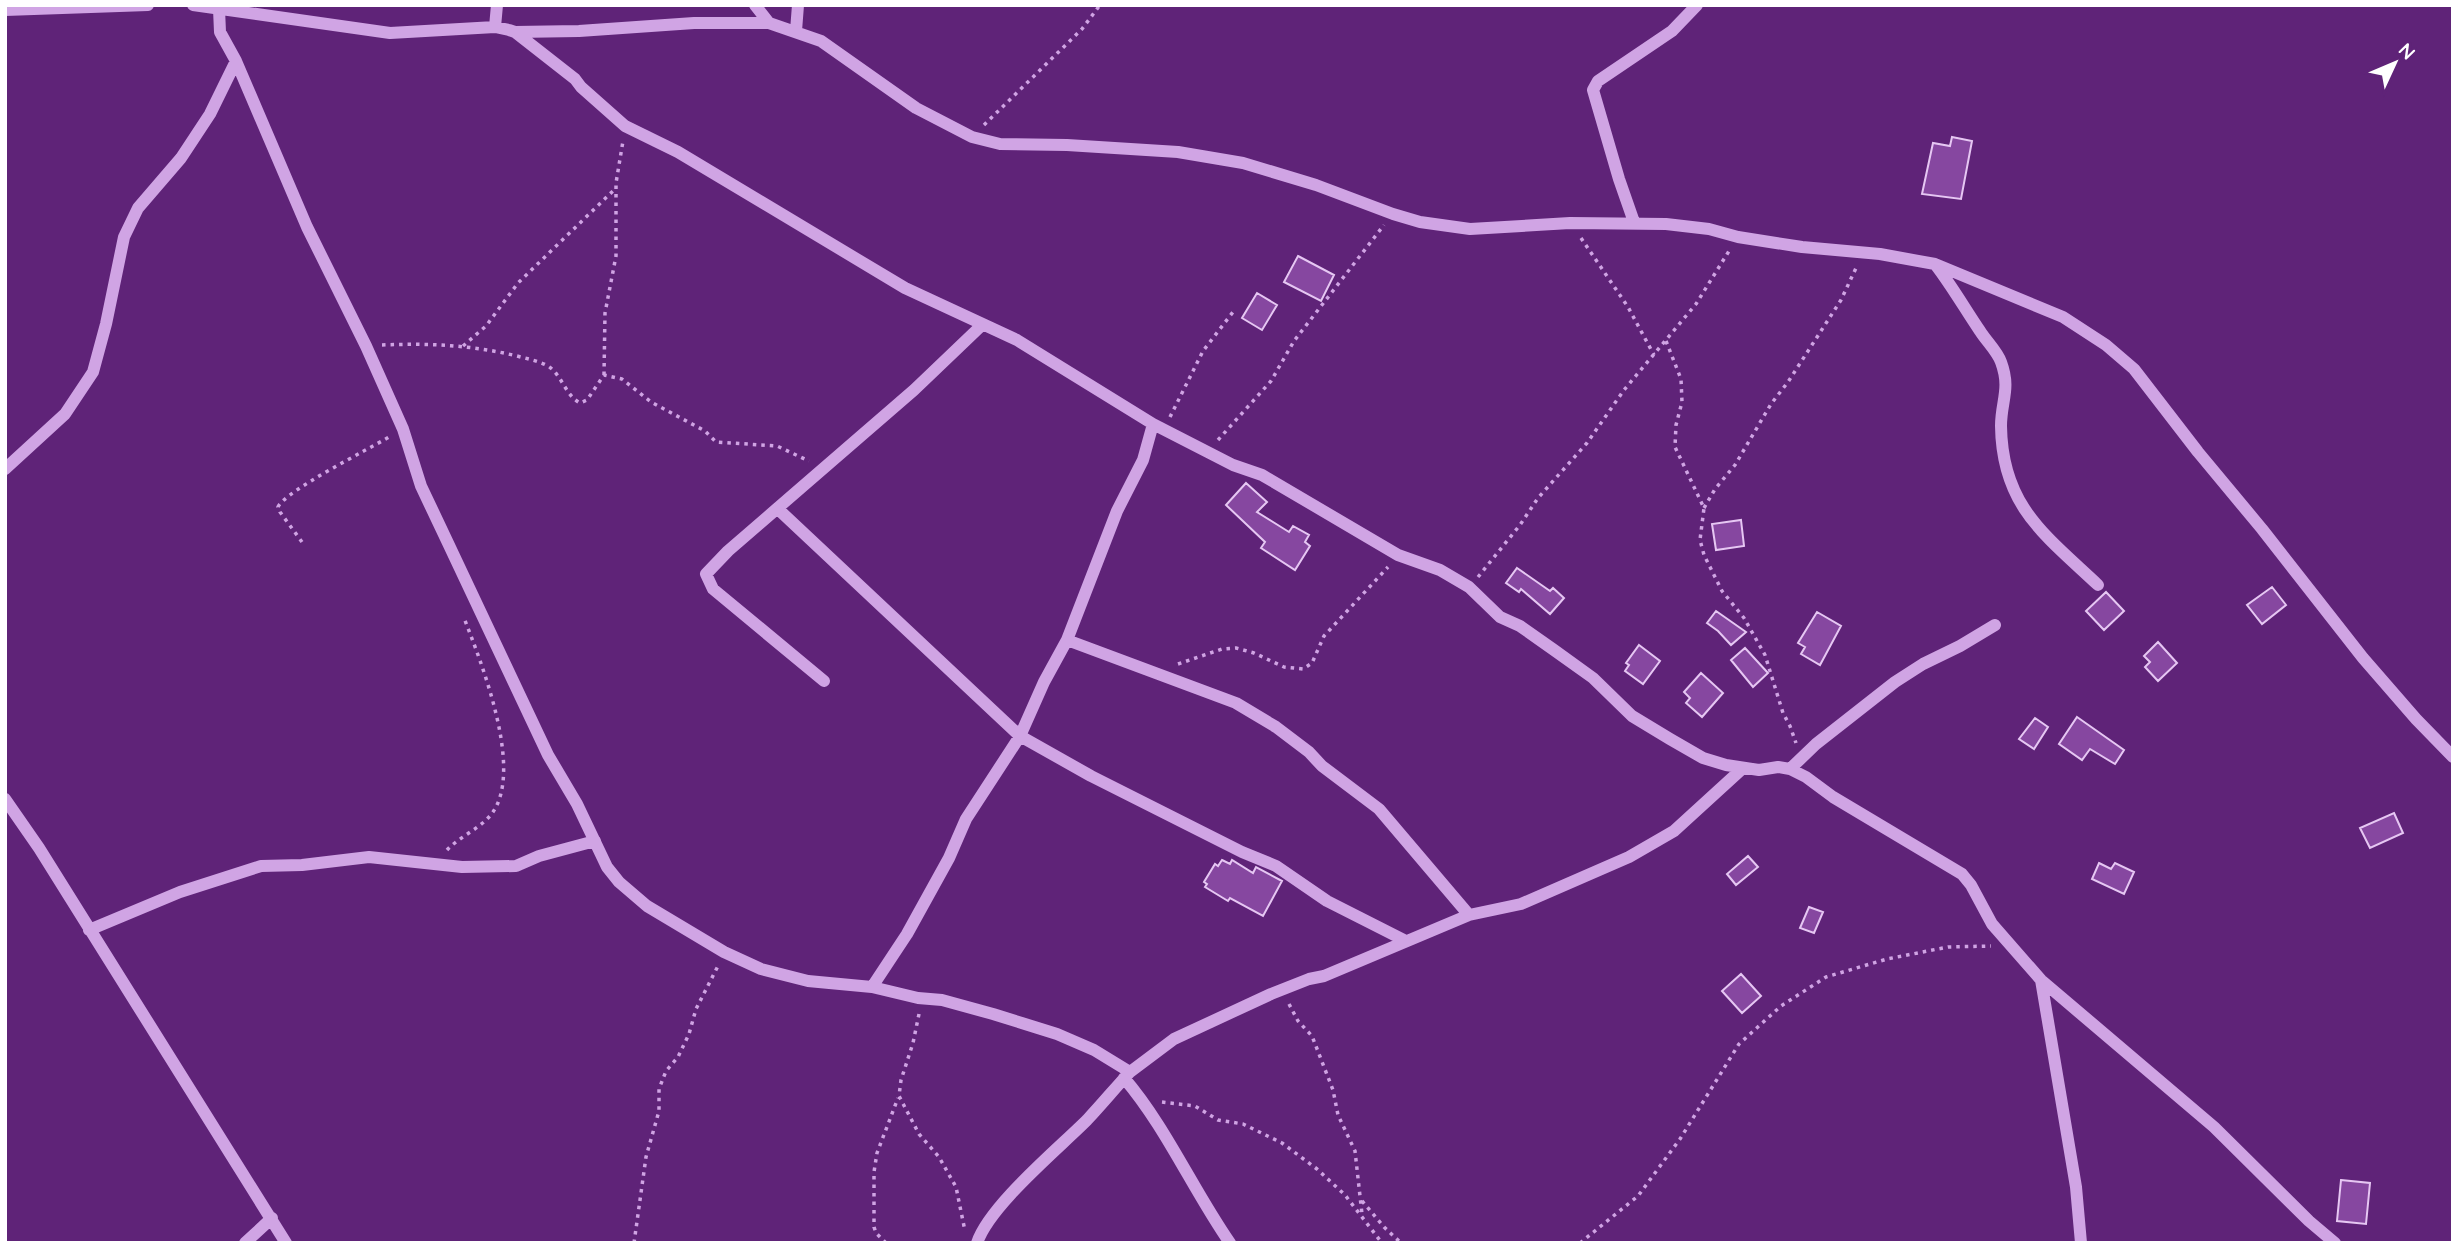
<svg xmlns="http://www.w3.org/2000/svg" width="2458" height="1248" viewBox="0 0 2458 1248" font-family="Quicksand,sans-serif">
<style>
.building{fill:#8647a0;stroke:#e6c7f3;stroke-width:2}
.lines{fill:none;stroke-linecap:round;stroke-linejoin:round}
.path{stroke:#d0a4e4;stroke-width:3.5;stroke-dasharray:3.5 5;stroke-linecap:butt}
.minor{stroke:#d0a4e4;stroke-width:12}
</style>
<rect width="100%" height="100%" fill="#5f2378"/>
<!-- building -->
<path class="building" d="M1952 137 1972 141 1961 199 1922 194 1933 143 1950 146Z
M1298 256 1334 275 1321 301 1284 282Z
M1257 293 1277 305 1262 330 1242 318Z
M1246 483 1267 502 1257 512 1289 532 1293 526 1309 535 1305 542 1310 546 1295 570 1261 548 1265 542 1226 505Z
M1741 520 1744 546 1716 550 1712 524Z
M1517 568 1550 591 1553 588 1564 598 1550 614 1521 589 1519 592 1506 583Z
M2272 587 2286 605 2262 624 2247 605Z
M2106 592 2124 611 2104 630 2086 611Z
M1716 611 1746 632 1731 645 1718 631 1707 623Z
M1817 612 1841 626 1820 665 1801 654 1805 647 1798 643Z
M2158 642 2177 663 2158 681 2145 667 2150 662 2144 656Z
M1639 645 1660 661 1643 684 1625 671 1629 665 1626 663Z
M1745 648 1768 673 1753 687 1731 660Z
M1701 673 1723 693 1702 717 1686 703 1690 698 1684 692Z
M2077 717 2124 750 2115 764 2090 749 2082 760 2059 744Z
M2035 718 2048 727 2034 749 2019 739Z
M2394 813 2403 833 2370 848 2360 828Z
M1748 856 1758 867 1736 885 1727 874Z
M1222 860 1230 864 1232 860 1253 873 1256 867 1282 881 1263 916 1230 898 1228 901 1205 887 1207 884 1204 882 1215 864 1218 866Z
M2099 863 2111 869 2115 863 2134 872 2124 894 2092 879Z
M1809 907 1823 912 1814 933 1800 928Z
M1741 974 1761 996 1742 1013 1722 991Z
M2341 1180 2370 1183 2366 1224 2337 1221Z"/>
<g class="lines">
<!-- path -->
<path class="path" d="M984 125 1082 29 1100 5
M1581 238 1628 307 1654 355
M1666 341 1681 379 1682 402 1676 425 1675 447 1704 508 1700 540 1704 555 1722 591 1744 618 1765 655 1783 713 1790 726 1796 743
M382 345C428 343 472 345 517 356 528 359 539 361 548 366 562 375 565 395 580 403L587 400 604 375 622 379 651 402 705 431 716 442 777 446 809 461
M463 346 486 326 518 283 615 189
M604 375 605 313 616 256V183L623 141
M1170 417 1203 351 1233 312
M1218 440 1271 381 1294 341 1384 225
M1704 508 1715 489 1735 465 1771 404 1788 382 1841 300 1856 268
M302 542 280 512 278 507C285 491 369 449 389 437
M1478 577 1520 525 1538 498 1587 443 1624 390 1696 304 1729 251
M1178 664 1222 649 1236 648 1254 653 1284 667 1303 669 1312 663 1324 636 1388 567
M447 850C460 836 482 828 493 812 523 768 482 664 464 618
M1289 1004 1298 1021 1312 1036 1333 1090 1338 1115 1355 1151 1362 1214
M919 1014 913 1043 901 1080 899 1096 919 1134 939 1157 956 1187 965 1231
M1162 1102 1195 1106 1218 1120 1243 1124 1282 1143 1317 1169 1345 1195 1382 1243
M1362 1201 1384 1227 1401 1243
M634 1243 646 1157 659 1111V1089L666 1071 678 1057 689 1034 696 1009 719 964
M886 1243 876 1233 874 1227V1172L877 1153 898 1098
M1580 1243 1638 1196 1680 1139 1739 1044 1781 1006 1826 977 1887 959 1948 947 1991 946"/>
<!-- minor -->
<path class="minor" d="M193 5 390 33 495 27 509 30 515 32 575 79 581 87 625 126 678 152 905 288 1017 340 1153 424 1233 465 1262 475 1398 555 1440 570 1469 587 1500 617 1520 626 1554 650 1593 678 1632 716 1670 739 1703 758 1726 765 1759 770 1778 767 1790 769 1806 777 1833 797 1962 874 1971 885 1992 924 2041 980 2214 1127 2309 1221 2335 1243
M755 5 769 23
M219 9 220 32 236 61 307 227 366 346 403 429 421 486 448 543 548 755 577 804 607 867 619 882 647 906 724 952 761 969 808 981 872 987 918 998 942 1000 993 1014 1057 1034 1094 1050 1130 1072 1174 1039 1271 994 1309 979 1324 976 1469 915 1521 904 1629 857 1674 831 1743 768
M5 10 148 5
M495 27 497 5
M796 31 798 5
M515 32 579 31 694 23H769L821 41 916 108 972 137 1000 144 1067 145 1178 152 1243 163 1316 185 1393 214 1420 222 1470 229 1570 223 1666 224 1709 229 1738 237 1802 247 1880 254 1935 264 2063 317 2106 345 2134 369 2198 452 2262 529 2363 658 2416 719 2453 757
M1634 222 1619 179 1593 90 1598 81 1672 31 1697 5
M1935 264C1952 286 1965 309 1980 331 1987 342 1997 351 2001 362 2011 389 2001 401 2001 426 2002 506 2045 535 2098 585
M5 469 65 414 93 372 106 324 124 237 138 208 181 158 210 114 236 61
M778 509 1020 736 1091 776 1242 852 1276 866 1327 901 1404 940
M1067 640 1236 703 1276 727 1309 752 1322 766 1379 809 1469 915
M824 681 713 589 706 574 728 551 914 390 982 325
M1790 769 1816 744 1895 682 1923 664 1960 646 1995 625
M5 799 39 848 286 1243
M89 930 180 892 261 866 302 865 369 857 462 867 516 866 539 856 595 841
M2041 980 2076 1187 2081 1243
M872 987 907 934 949 858 966 819 1020 736 1044 682 1067 640 1117 511 1143 460 1153 424
M1124 1078C1166 1127 1193 1190 1230 1243
M245 1243 272 1218
M977 1243C989 1206 1058 1149 1087 1120 1102 1104 1116 1087 1130 1072"/>
</g>
<!-- border -->
<rect width="2458" height="1248" fill="none" stroke="#ffffff" stroke-width="14"/>
<!-- north arrow -->
<g transform="translate(2395 63) rotate(46)" stroke="#5f2378" stroke-width="5" paint-order="stroke">
<path d="M0-5L12 26L0 18L-12 26Z" fill="#ffffff"/>
<text y="-10" font-size="19" font-weight="bold" text-anchor="middle" fill="#ffffff">N</text>
</g>
</svg>
